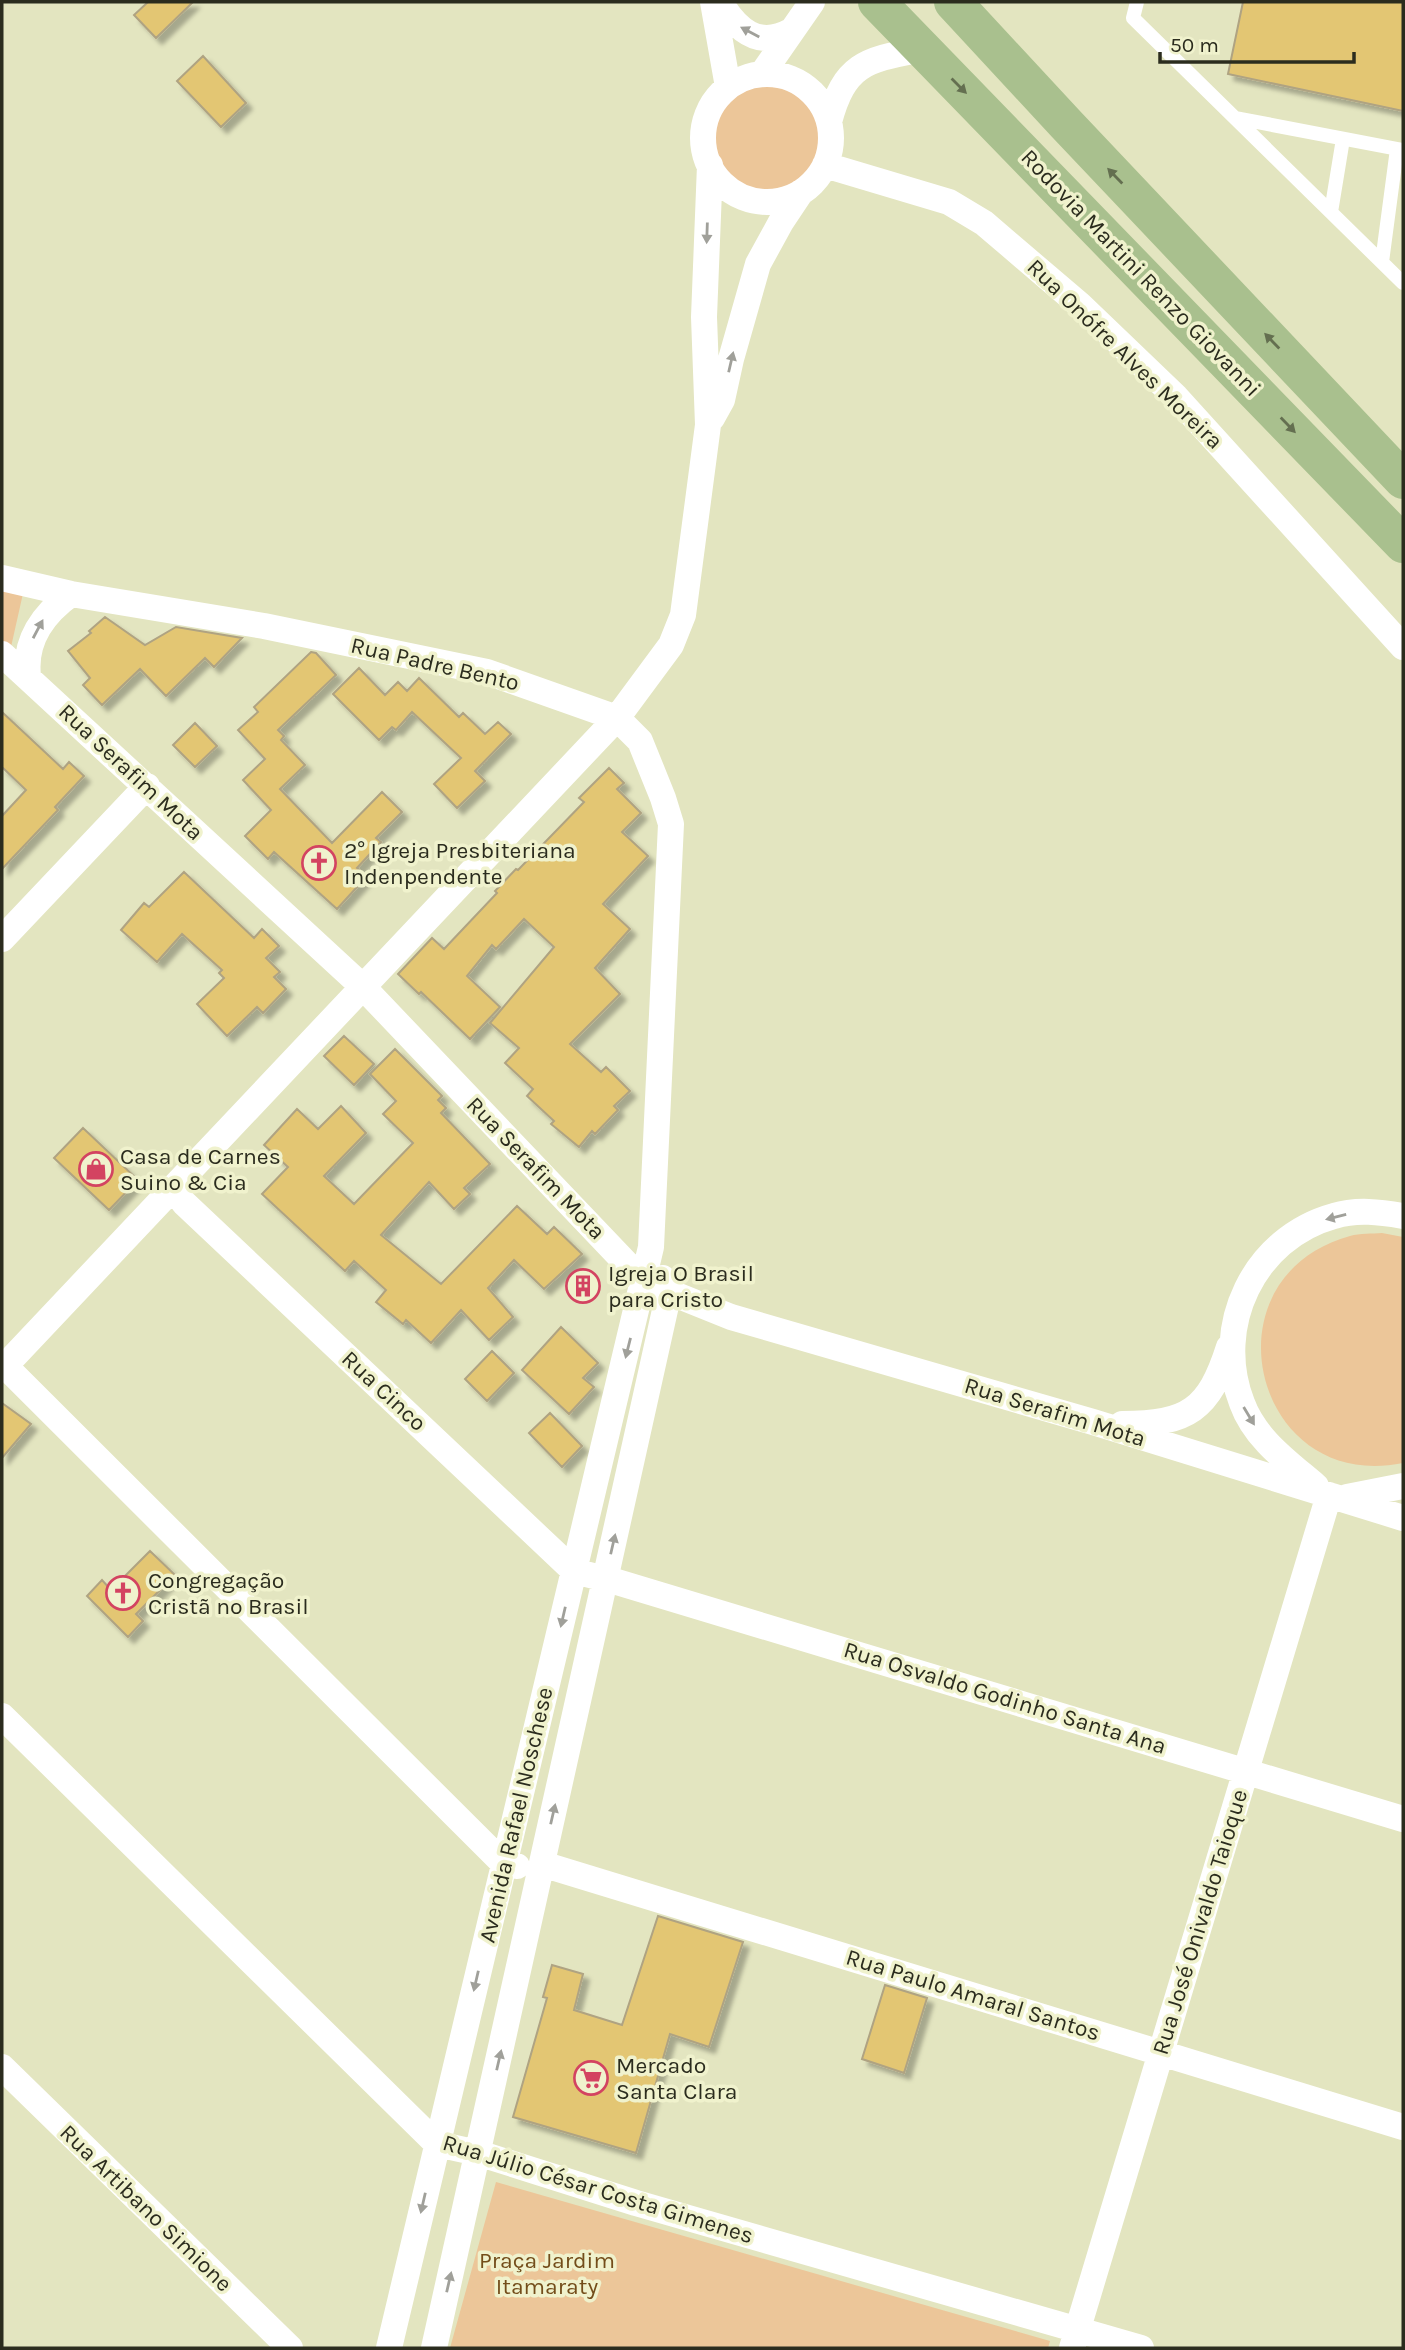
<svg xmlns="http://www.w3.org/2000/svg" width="1405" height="2350" viewBox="0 0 1405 2350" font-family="Karla,sans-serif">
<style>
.green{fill:#ecc699}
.building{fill:#e3c673;stroke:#afa382;stroke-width:2;filter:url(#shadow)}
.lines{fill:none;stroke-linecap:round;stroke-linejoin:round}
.lane{stroke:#fff;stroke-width:14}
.street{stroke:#fff;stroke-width:26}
.primary{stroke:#a9c08e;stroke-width:38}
.oneway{fill:#a0a09a}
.oneway2{fill:#646f50}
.labels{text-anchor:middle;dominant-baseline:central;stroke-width:7;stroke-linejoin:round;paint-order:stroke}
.street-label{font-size:23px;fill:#2b2c1e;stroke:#f0f2cd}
.poi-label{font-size:23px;fill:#2b2c1e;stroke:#f0f2cd;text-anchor:start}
.park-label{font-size:23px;fill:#734d1a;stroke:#f0f2cd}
</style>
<defs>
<filter id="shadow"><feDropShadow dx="6" dy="6" stdDeviation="2" flood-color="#0004"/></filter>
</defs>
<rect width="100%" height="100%" fill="#e3e5c0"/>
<!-- green -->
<path class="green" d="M714 138a53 53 0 1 1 106 0a53 53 0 1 1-106 0Z
M2 587 24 589 11 647 2 644Z
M1382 1233 1403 1237V1463C1253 1494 1201 1277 1350 1236 1360 1233 1372 1234 1382 1233Z
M496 2182 1050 2341 1048 2348H450Z"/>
<!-- building -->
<path class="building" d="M148 2H193L156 38 134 15Z
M1243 2H1403V111L1228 74Z
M203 56 246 103 221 127 177 81Z
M105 617 145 645 176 627 242 638 214 667 205 658 166 696 140 669 102 705 83 685 90 678 68 651 91 633 89 631Z
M311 652 316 653 336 675 278 730 284 736 281 740 305 765 280 789 332 843 382 792 402 812 376 838 381 842 357 868 367 876 337 909 274 852 268 859 245 836 271 810 243 780 265 759 238 730 258 712 254 707Z
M359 668 385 695 398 682 407 691 419 678 459 717 463 713 485 734 498 722 511 734 475 771 485 781 457 808 434 784 461 758 412 712 396 730 392 727 379 740 333 694Z
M2 712 63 769 69 762 84 776 55 807 58 810 2 869V816L26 790 2 767Z
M195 723 217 746 195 767 173 745Z
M609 768 624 783 617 789 641 813 622 832 648 856 603 904 630 929 595 968 620 994 570 1044 601 1072 606 1067 630 1091 614 1106 618 1110 595 1134 592 1131 579 1147 551 1124 554 1121 527 1096 533 1089 505 1063 519 1048 490 1023 554 947 524 919 496 949 492 945 467 976 500 1007 470 1039 421 992 419 994 398 974 432 938 444 949 497 893 495 891 516 869 518 870 584 802 579 798Z
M184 872 254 938 262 929 279 946 266 958 280 972 274 977 286 989 263 1013 257 1007 227 1036 197 1004 224 978 219 973 222 970 182 934 157 962 121 930 144 903 149 907Z
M344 1036 374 1064 354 1085 324 1056Z
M395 1049 442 1096 438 1100 446 1108 441 1113 490 1164 464 1188 470 1194 454 1209 429 1182 381 1235 441 1284 517 1206 547 1234 554 1227 582 1254 544 1289 514 1260 488 1288 513 1317 489 1340 461 1310 431 1343 406 1320 403 1324 376 1302 386 1290 354 1261 345 1271 262 1194 288 1167 264 1145 297 1109 318 1129 341 1106 366 1133 324 1176 354 1204 413 1143 383 1114 396 1101 370 1074Z
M83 1128 138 1180 109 1210 54 1158Z
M561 1327 598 1363 583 1378 594 1387 569 1414 522 1370Z
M492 1351 514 1373 487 1401 465 1379Z
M2 1403 31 1424 2 1458Z
M550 1413 582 1446 562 1467 529 1433Z
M150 1551 175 1575 136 1614 143 1621 128 1637 87 1596 102 1580 111 1590Z
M658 1916 743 1942 709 2047 670 2034 636 2153 513 2117 547 1998 543 1997 552 1965 583 1974 574 2010 622 2025Z
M885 1985 927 1998 904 2073 862 2059Z"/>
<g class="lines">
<!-- lane -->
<path class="lane" d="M1137 2 1133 18 1403 283
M1236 118 1403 150
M1331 212 1343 139
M1382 262 1397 149"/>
<!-- street -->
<path class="street" d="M713 2 728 87
M720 2C737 30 758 49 791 31
M762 74 812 2
M703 138a64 64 0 1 1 128 0a64 64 0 1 1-128 0Z
M829 122C845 62 867 60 923 49
M825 165 949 202 984 223 1080 305 1176 397 1403 647
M712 418 722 400 731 359 758 264 781 222 801 192
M2 578 71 594 264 626 487 672 617 718 640 741 663 798 671 824 651 1247 389 2348
M2 654 363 987 644 1282 731 1317 1093 1422 1403 1518
M28 676C24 641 43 614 71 594
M2 939 147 786
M173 1187 184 1203 574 1571 617 1582 1403 1819
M2 1363 504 1864 517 1866
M2 1369 617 718 671 645 683 615 708 425 704 317 710 165
M1122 1424C1188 1424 1209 1410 1229 1347
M1316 1486C1288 1462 1255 1439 1242 1403 1212 1326 1254 1238 1334 1216 1357 1209 1380 1212 1403 1216
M1347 1497 1403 1486
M2 1716 437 2144 478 2153 636 2203 1141 2348
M542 1864 1403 2127
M2 2067 290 2348
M434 2348 669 1292 663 1278
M1072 2348 1329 1495"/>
<!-- primary -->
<path class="primary" d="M877 2 1403 544
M953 2 1066 124 1403 480"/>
</g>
<!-- one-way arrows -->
<defs><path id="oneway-solid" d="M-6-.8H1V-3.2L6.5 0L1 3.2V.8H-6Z" transform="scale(1.75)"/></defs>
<g class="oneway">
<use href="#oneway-solid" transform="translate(750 32) rotate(-152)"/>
<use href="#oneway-solid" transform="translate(707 233) rotate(92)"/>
<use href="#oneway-solid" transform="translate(731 362) rotate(-77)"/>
<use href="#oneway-solid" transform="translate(38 629) rotate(-62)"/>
<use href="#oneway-solid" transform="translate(1336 1217) rotate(166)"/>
<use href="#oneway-solid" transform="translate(628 1348) rotate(104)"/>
<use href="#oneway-solid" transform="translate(1249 1416) rotate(59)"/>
<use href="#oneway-solid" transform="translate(613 1544) rotate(-77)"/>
<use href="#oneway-solid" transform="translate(563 1617) rotate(103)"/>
<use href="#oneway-solid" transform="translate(553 1814) rotate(-77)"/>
<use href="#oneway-solid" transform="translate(476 1981) rotate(103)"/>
<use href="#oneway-solid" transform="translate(499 2060) rotate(-77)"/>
<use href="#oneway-solid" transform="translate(423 2203) rotate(103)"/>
<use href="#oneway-solid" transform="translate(449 2282) rotate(-77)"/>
</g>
<g class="oneway2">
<use href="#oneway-solid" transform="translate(959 86) rotate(45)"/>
<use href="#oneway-solid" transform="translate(1115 176) rotate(-134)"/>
<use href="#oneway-solid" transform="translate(1272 341) rotate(-134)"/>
<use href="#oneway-solid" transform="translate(1288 425) rotate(46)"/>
</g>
<!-- icons -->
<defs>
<g id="church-ring" transform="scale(1.75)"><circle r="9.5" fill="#f0f2cd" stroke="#d34361" stroke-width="1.5"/><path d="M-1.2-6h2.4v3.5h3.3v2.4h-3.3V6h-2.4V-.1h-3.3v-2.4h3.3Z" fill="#d34361"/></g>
<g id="shop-ring" transform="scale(1.75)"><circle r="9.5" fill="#f0f2cd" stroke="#d34361" stroke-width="1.5"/><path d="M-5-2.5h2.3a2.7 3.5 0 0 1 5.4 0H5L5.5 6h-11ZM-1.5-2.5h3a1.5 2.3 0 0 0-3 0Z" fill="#d34361"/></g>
<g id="building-ring" transform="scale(1.75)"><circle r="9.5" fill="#f0f2cd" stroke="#d34361" stroke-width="1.5"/><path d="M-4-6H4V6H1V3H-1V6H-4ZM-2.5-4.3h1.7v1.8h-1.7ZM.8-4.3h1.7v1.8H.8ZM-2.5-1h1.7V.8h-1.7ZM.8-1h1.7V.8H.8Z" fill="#d34361"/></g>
<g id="supermarket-ring" transform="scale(1.75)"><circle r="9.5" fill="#f0f2cd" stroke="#d34361" stroke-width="1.5"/><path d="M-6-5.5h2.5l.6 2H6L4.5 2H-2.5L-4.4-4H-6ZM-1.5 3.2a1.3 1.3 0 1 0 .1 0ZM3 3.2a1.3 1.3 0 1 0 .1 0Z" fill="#d34361"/></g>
</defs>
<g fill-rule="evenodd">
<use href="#church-ring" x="319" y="863"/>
<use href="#shop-ring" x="96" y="1169"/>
<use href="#building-ring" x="583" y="1286"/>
<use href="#church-ring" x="123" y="1593"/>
<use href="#supermarket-ring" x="591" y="2078"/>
</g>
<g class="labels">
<!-- street labels -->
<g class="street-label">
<text transform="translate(1141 273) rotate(46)">Rodovia Martini Renzo Giovanni</text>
<text transform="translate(1125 354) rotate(44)">Rua Onófre Alves Moreira</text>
<text transform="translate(435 664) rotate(13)">Rua Padre Bento</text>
<text transform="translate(131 772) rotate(43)">Rua Serafim Mota</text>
<text transform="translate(536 1168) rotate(46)">Rua Serafim Mota</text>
<text transform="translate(384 1391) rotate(43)">Rua Cinco</text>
<text transform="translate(1055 1412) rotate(17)">Rua Serafim Mota</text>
<text transform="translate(1005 1698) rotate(17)">Rua Osvaldo Godinho Santa Ana</text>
<text transform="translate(516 1815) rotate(-77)">Avenida Rafael Noschese</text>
<text transform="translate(1200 1922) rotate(-73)">Rua José Onivaldo Taioque</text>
<text transform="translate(973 1995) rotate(17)">Rua Paulo Amaral Santos</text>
<text transform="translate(598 2189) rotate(17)">Rua Júlio César Costa Gimenes</text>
<text transform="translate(146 2208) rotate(44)">Rua Artibano Simione</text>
</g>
<!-- poi labels -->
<g class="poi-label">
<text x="344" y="850">2° Igreja Presbiteriana<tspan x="344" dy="26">Indenpendente</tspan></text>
<text x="120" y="1156">Casa de Carnes<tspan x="120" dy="26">Suino &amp; Cia</tspan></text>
<text x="608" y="1273">Igreja O Brasil<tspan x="608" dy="26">para Cristo</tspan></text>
<text x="148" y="1580">Congregação<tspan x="148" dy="26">Cristã no Brasil</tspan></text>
<text x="616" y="2065">Mercado<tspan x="616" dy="26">Santa Clara</tspan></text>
</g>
<!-- park labels -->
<g class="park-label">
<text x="547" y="2260">Praça Jardim<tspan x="547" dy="26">Itamaraty</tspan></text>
</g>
</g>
<!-- border -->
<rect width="1405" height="2350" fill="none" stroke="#2b2c1e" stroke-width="7"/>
<!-- scale -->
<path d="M1160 52v10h194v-10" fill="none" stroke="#2b2c1e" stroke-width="3.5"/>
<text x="1170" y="52" font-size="21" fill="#2b2c1e" stroke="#f0f2cd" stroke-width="5" paint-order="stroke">50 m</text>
</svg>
